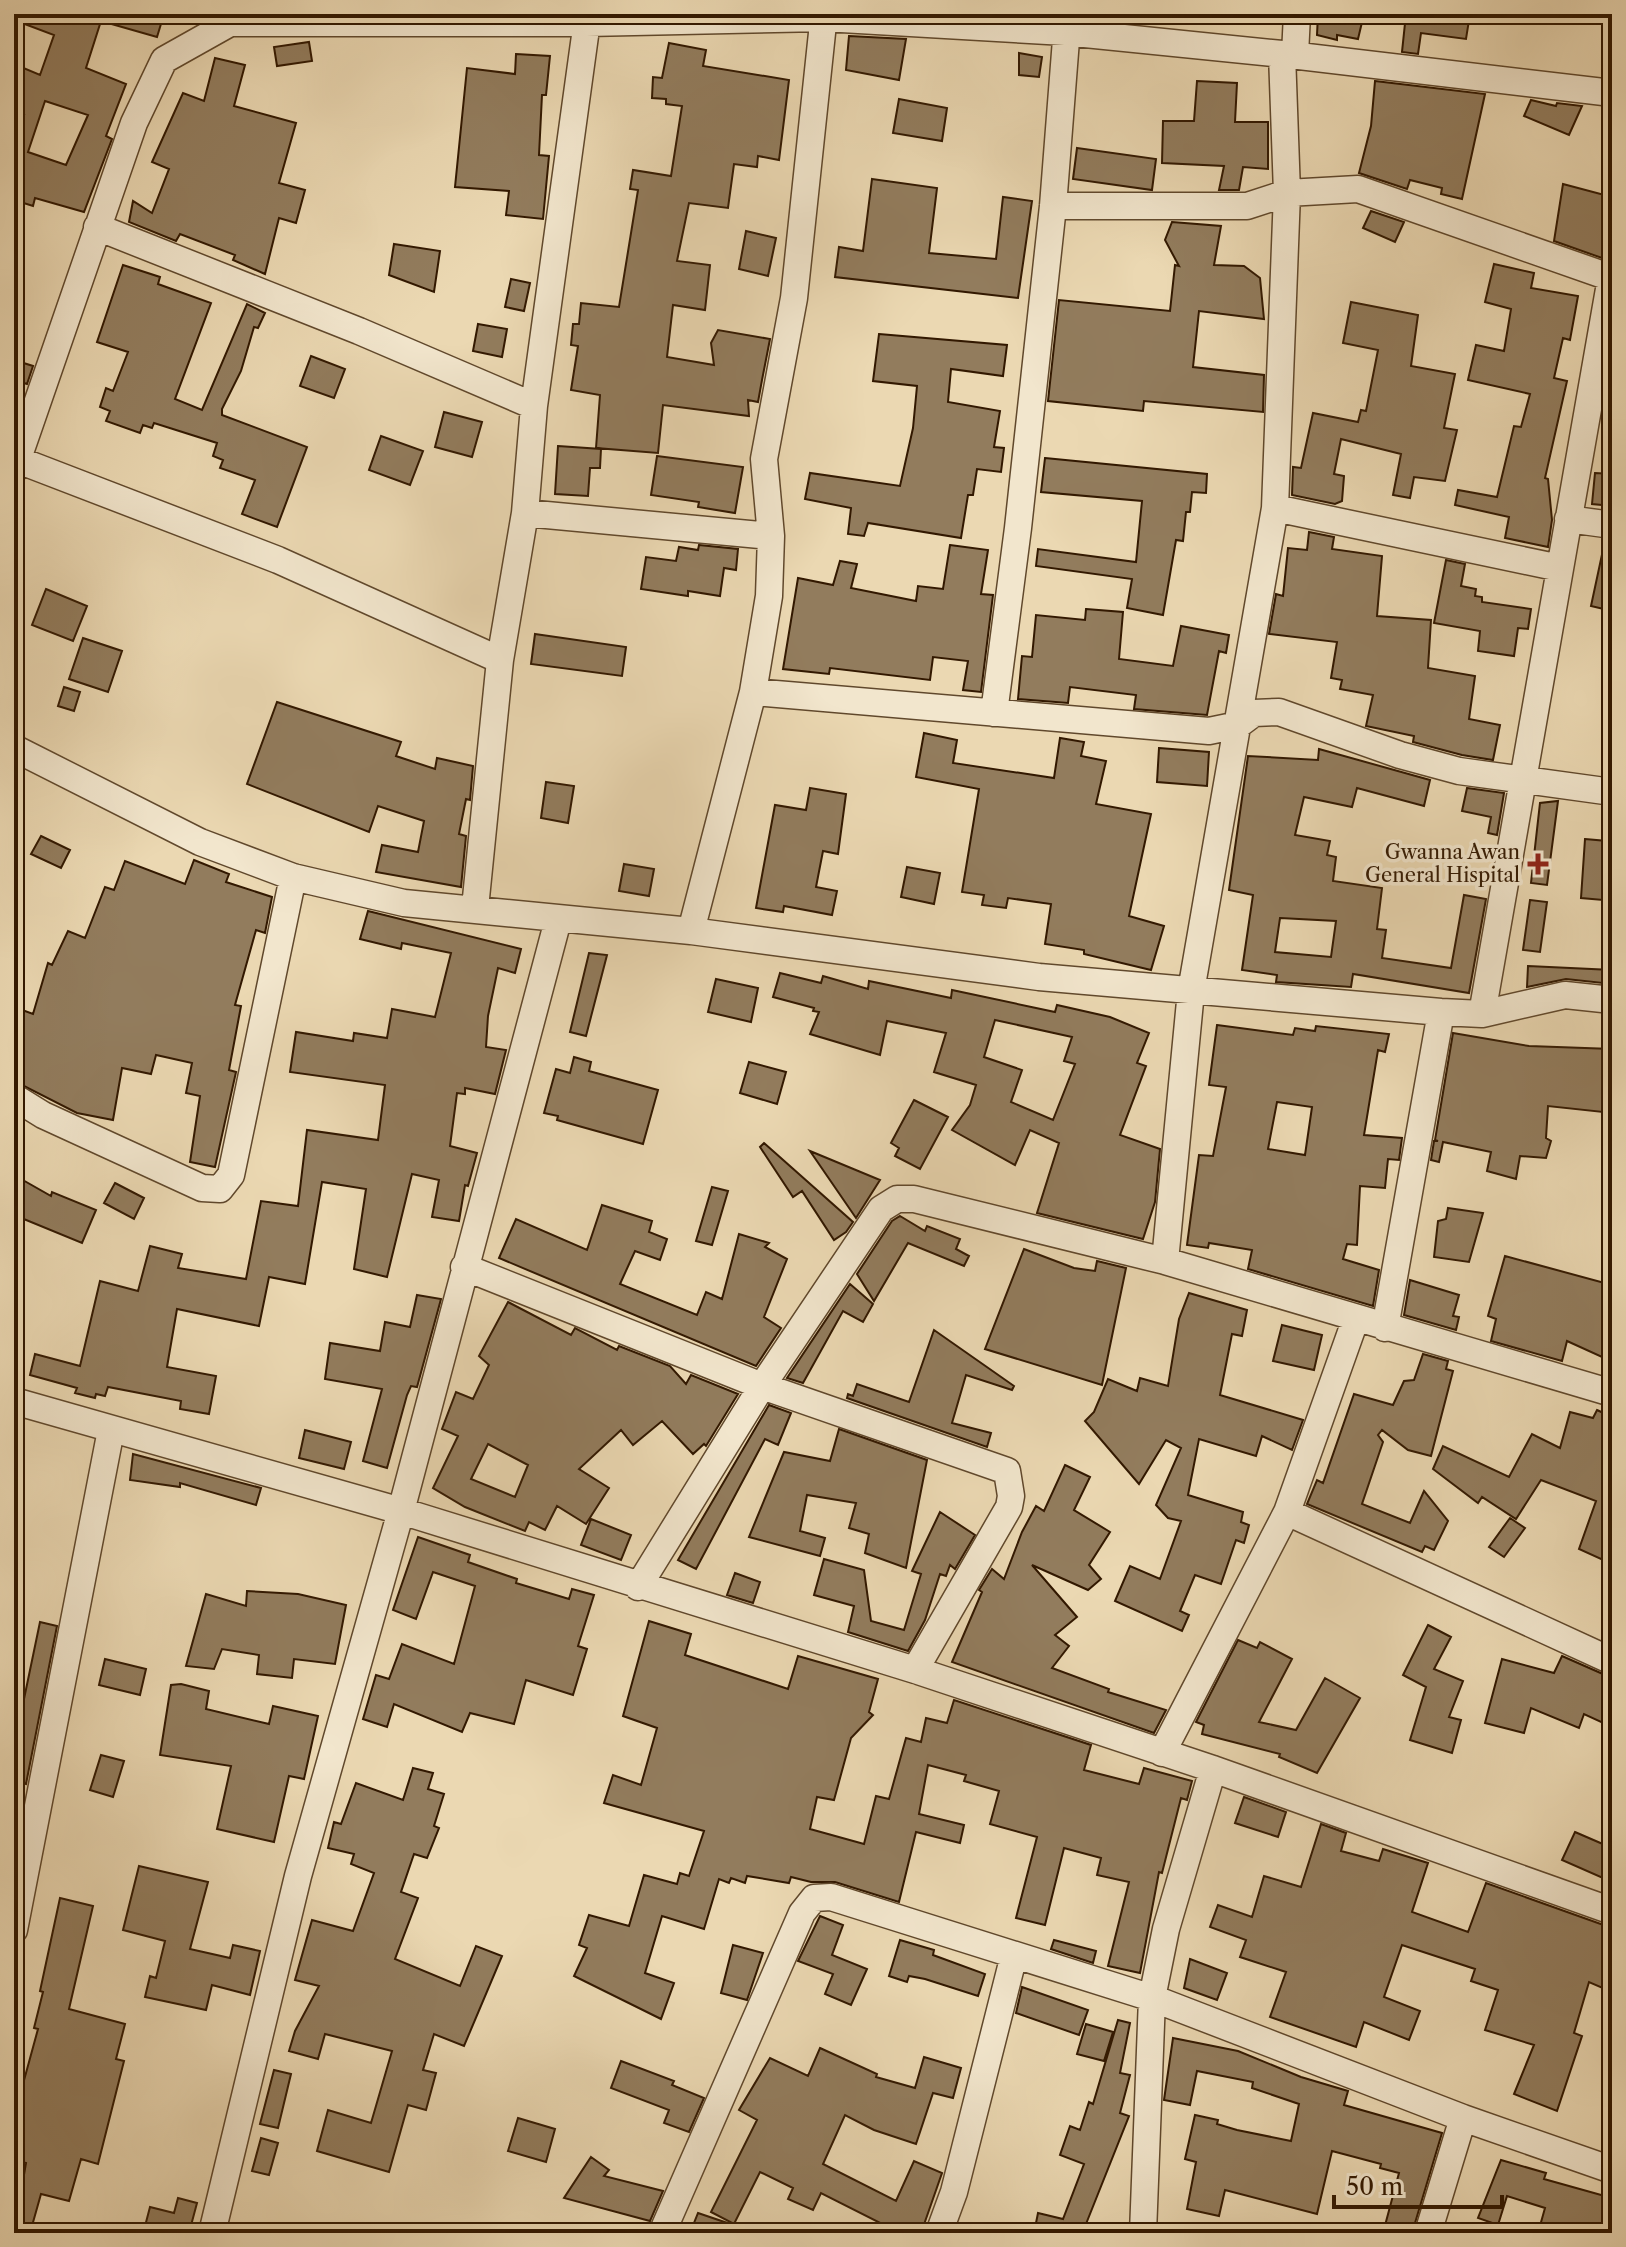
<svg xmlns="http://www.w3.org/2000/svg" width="1626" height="2247" viewBox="0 0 1626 2247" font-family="'Libre Caslon Text',serif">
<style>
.building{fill:#927c5d;stroke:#321800;stroke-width:2;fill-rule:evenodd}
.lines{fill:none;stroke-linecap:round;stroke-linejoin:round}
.street-casing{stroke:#60482c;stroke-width:29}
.street{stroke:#f2e6cd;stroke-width:26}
.poi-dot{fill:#8f2418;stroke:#f2e6cd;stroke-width:3}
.labels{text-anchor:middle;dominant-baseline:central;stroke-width:7;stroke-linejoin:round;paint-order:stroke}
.poi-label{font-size:20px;fill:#321800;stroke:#f2e6cd;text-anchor:end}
</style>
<rect width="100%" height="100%" fill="#ebd8b2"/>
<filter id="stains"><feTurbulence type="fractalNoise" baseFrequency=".0025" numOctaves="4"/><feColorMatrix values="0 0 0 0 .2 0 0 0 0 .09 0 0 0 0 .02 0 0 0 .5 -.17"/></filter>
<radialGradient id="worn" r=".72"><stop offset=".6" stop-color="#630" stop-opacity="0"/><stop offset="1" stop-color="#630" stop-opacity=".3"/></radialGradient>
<!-- building -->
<path class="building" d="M14 14H164L157 37 101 21 86 68 126 84 106 136 112 139 84 212 35 198 33 206 14 200V138L24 115 14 112V64L40 75 54 35 14 20ZM45 101 88 115 66 165 28 152Z
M1318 14 1363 18 1358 39 1337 35V40L1317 35Z
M1406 14H1470L1466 39 1421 33 1418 54 1402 52Z
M849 36 906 39 899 80 846 70Z
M309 42 312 61 277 66 274 47Z
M669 43 706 50 703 66 789 80 779 160 758 156 757 167 734 164 728 208 689 203 677 261 710 265 705 310 673 305 667 357 714 365 711 343 718 330 770 339 762 380 758 402 748 400 749 416 663 405 658 453 596 448 600 395 571 390 578 346 571 345 573 324H579L581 303 619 307 638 190 630 189 633 170 671 176 682 106 666 104V99L652 98 653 77 662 78Z
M1019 53 1042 57 1039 77 1019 75Z
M516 54 550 56 546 95H542L539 155 549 156 543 219 506 215 509 191 455 187 467 68 515 74Z
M215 58 245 65 234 106 296 123 279 183 305 190 296 223 279 218 265 274 233 260 235 255 180 234 176 241 129 222 133 201 152 213 169 169 152 162 183 93 204 101Z
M1197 81 1237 83 1235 122H1268V169L1243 167 1239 190H1219L1224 166 1162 163 1163 121H1194Z
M1375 81 1485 94 1462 199 1441 194 1442 188 1410 180 1407 189 1359 173 1371 126Z
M899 99 947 108 942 141 893 133Z
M1531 100 1556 106 1557 103 1582 106 1569 135 1524 116Z
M1077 148 1156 159 1152 190 1073 179Z
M872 179 937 188 929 253 996 259 1003 197 1032 201 1018 298 835 277 839 247 863 251Z
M1563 184 1612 197V223L1602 258 1554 241Z
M1371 211 1404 222 1395 242 1363 228Z
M1172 222 1221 226 1214 265 1244 266 1260 278 1264 319 1199 311 1193 367 1264 375 1263 412 1144 401 1143 411 1048 401 1059 300 1170 311 1175 265 1179 266 1165 240Z
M746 231 776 238 768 276 739 269Z
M394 244 440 251 434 292 389 275Z
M1494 264 1534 273 1531 288 1578 296 1570 340 1563 338 1554 378 1567 381 1545 478 1548 479 1552 520 1548 547 1505 538 1509 517 1455 505 1458 490 1497 497 1514 426 1521 427 1530 394 1468 380 1476 345 1504 351 1511 309 1485 302Z
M123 265 160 277 158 284 211 303 175 399 202 410 247 304 265 313 258 328 254 327 241 371 222 409V415L307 447 277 527 242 514 255 480 220 468 223 460 213 456 217 443 154 423 152 428 143 425 140 433 106 421 110 411 100 407 106 388 113 391 128 352 97 342Z
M511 279 530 283 524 311 505 307Z
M1351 302 1418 315 1411 366 1455 374 1444 428 1457 430 1445 481 1414 477 1410 498 1393 495 1401 454 1341 439 1334 474 1344 476 1342 501 1335 504 1292 495 1293 467 1301 468 1313 413 1358 422 1361 410 1366 411 1378 350 1343 343Z
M478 324 507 329 502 357 473 351Z
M879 334 1007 345 1003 376 951 369 948 402 1000 411 994 447 1004 448 1001 472 977 469 973 495H968L961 538 868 523 864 536 848 534 851 508 805 499 810 473 900 486 913 428 917 386 873 381Z
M311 356 345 369 334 398 300 386Z
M14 360 33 366 27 384 14 380Z
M444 412 482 422 472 457 435 447Z
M381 436 423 451 410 485 369 470Z
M558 446 601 449 600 468H590L588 496 555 494Z
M657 456 743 467 735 513 698 507 699 502 651 495Z
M1045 458 1207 474 1206 493 1192 492 1190 512H1186L1183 541 1176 540 1163 615 1127 608 1132 579 1036 566 1038 549 1136 562 1142 501 1041 492Z
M1595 473 1612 474V506L1592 504Z
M1309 532 1334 537 1332 549 1382 556 1377 616 1431 620 1428 668 1475 676 1469 719 1500 725 1493 760 1462 755 1413 742 1414 736 1366 726 1373 695 1340 689 1342 680 1331 678 1337 642 1269 634 1276 594 1283 596 1288 548 1307 550Z
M699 545 738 549 736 570 724 568 720 596 688 591V596L641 589 646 557 676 561 679 547 698 550Z
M950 545 988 550 981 594 993 595 981 692 963 690 968 661 933 657 930 680 830 668 829 674 783 669 798 578 833 585 840 561 857 564 851 588 916 601 918 586 943 589Z
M1604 545 1612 546V611L1591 606Z
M1446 560 1465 564 1461 586 1476 589 1475 596 1482 597V602L1531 609 1528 629 1518 628 1514 656 1478 651 1480 631 1434 623Z
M46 589 87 606 73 641 32 625Z
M1086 609 1123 612 1119 659 1173 666 1181 626 1229 635 1226 653 1219 651 1207 715 1134 709 1136 695 1070 687 1068 703 1018 699 1022 656 1032 657 1036 615 1085 620Z
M535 634 626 647 622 676 531 664Z
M83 638 122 651 108 692 69 679Z
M64 687 80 692 74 711 58 706Z
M277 702 401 742 396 756 435 769 437 758 473 766 470 800 466 799 459 834 466 836 461 887 376 872 382 845 418 852 424 821 378 806 369 832 247 784Z
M924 733 957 740 953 763 1054 778 1060 738 1084 742 1081 756 1106 761 1096 804 1151 814 1129 916 1164 926 1151 970 1084 954V950L1045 944 1051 904 1008 898 1006 908 982 905 984 895 962 892 979 789 916 777Z
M1159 748 1209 752 1207 786 1157 782Z
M1319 749 1430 780 1424 806 1357 788 1352 807 1304 797 1295 835 1330 841 1327 855 1336 857 1333 881 1382 888 1377 929 1386 930 1382 958 1451 968 1464 895 1486 899 1469 993 1353 974 1351 987 1276 982 1277 975 1242 970 1253 895 1229 890 1248 756 1318 760ZM1280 918 1336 921 1331 957 1275 952Z
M546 782 574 786 568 823 541 818Z
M810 788 846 794 838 854 823 851 816 887 837 891 832 915 784 906 783 912 756 908 775 805 806 810Z
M1467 788 1504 793 1497 835 1488 833 1491 817 1462 811Z
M1558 801 1547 885 1531 883 1540 803Z
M41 836 70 850 61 868 31 854Z
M1585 839 1607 841 1603 900 1581 898Z
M194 860 229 874 226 882 272 897 265 933 256 930 235 1005 241 1006 229 1070 236 1072 215 1167 190 1162 200 1096 186 1093 192 1063 156 1055 151 1074 122 1068 113 1120 77 1113 14 1081V1007L33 1014 48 963 52 965 68 931 85 938 105 887 114 890 125 861 185 884Z
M624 864 654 869 649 896 619 891Z
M907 867 940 873 934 904 901 897Z
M1530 900 1547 902 1540 952 1523 950Z
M368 911 521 949 515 973 498 968 488 1016 486 1047 506 1050 495 1094 465 1088V1094L457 1093 450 1146 477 1153 468 1186 465 1185 459 1221 432 1217 439 1180 412 1174 387 1277 354 1269 366 1189 322 1182 305 1284 269 1277 259 1326 177 1309 167 1367 216 1376 209 1414 180 1409 181 1401 108 1387 105 1396 96 1394 95 1398 75 1393 77 1388 30 1375 35 1354 80 1366 100 1281 138 1291 150 1246 182 1254 178 1268 246 1279 261 1201 298 1206 307 1130 378 1140 385 1085 290 1072 296 1032 353 1041 354 1033 387 1038 392 1009 435 1017 451 953 402 943 401 949 360 939Z
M589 953 607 955 586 1036 570 1032Z
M1528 966 1612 970V984L1566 979 1527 987Z
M780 973 821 983 823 976 868 989 869 981 951 998 952 990 1055 1012 1057 1005 1110 1017 1149 1033 1137 1063 1146 1066 1120 1135 1160 1149 1155 1202 1143 1239 1037 1213 1059 1143 1030 1130 1015 1165 952 1130 970 1105 976 1085 934 1072 946 1033 887 1021 880 1055 810 1034 819 1012 813 1011 814 1008 773 997ZM995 1020 1072 1037 1064 1061 1075 1064 1053 1120 1011 1102 1022 1070 984 1057Z
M716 979 758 988 751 1022 708 1012Z
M1217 1025 1293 1035 1295 1028 1315 1031 1316 1026 1389 1034 1385 1052 1378 1050 1364 1135 1402 1138 1399 1160 1388 1159 1385 1188 1360 1186 1357 1245 1347 1244 1343 1259 1379 1270 1373 1306 1248 1269 1252 1250 1209 1243 1208 1248 1187 1245 1199 1155 1213 1156 1226 1087 1209 1085ZM1277 1102 1312 1107 1305 1155 1268 1149Z
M1453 1033 1529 1046 1612 1049V1113L1548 1106 1546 1138 1551 1141 1546 1158 1520 1156 1516 1179 1487 1171 1491 1152 1443 1142 1439 1162 1431 1160 1434 1141H1438L1435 1140Z
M574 1057 591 1062 589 1071 658 1090 643 1144 557 1120 558 1116 544 1113 556 1069 570 1073Z
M749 1062 786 1072 777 1104 740 1093Z
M914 1100 948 1117 920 1169 895 1156 899 1148 891 1143Z
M764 1143 853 1222 846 1232 834 1240 802 1191 793 1197 760 1147Z
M810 1151 880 1180 856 1218Z
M14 1175 51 1196 52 1192 96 1210 82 1243 14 1215Z
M115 1183 144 1198 134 1219 104 1203Z
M712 1187 728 1191 712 1245 696 1241Z
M602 1205 652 1221 649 1232 667 1239 660 1260 635 1251 620 1284 697 1315 706 1292 722 1299 739 1234 769 1243 765 1247 787 1259 764 1317 781 1328 756 1366 499 1258 516 1219 587 1250Z
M1448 1208 1483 1213 1469 1262 1434 1257 1438 1221 1446 1219Z
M900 1216 925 1231 927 1226 960 1239 956 1249 969 1256 964 1266 908 1243 874 1301 857 1274 892 1221Z
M1024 1249 1074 1268 1095 1271 1097 1261 1126 1268 1102 1385 985 1349Z
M1505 1256 1612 1285V1339L1602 1357 1567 1341 1562 1361 1491 1341 1496 1319 1488 1316Z
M1410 1280 1459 1295 1453 1316 1459 1317 1456 1330 1404 1315Z
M850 1284 873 1304 863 1322 843 1311 803 1383 787 1378Z
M1189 1293 1247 1310 1242 1336 1232 1334 1220 1395 1303 1420 1292 1450 1262 1436 1256 1456 1199 1439 1188 1495 1243 1512 1241 1522 1249 1525 1244 1543 1236 1540 1221 1584 1195 1575 1180 1611 1189 1615 1182 1631 1115 1601 1130 1566 1160 1579 1181 1521 1168 1518 1156 1505 1181 1448 1166 1440 1139 1484 1085 1421 1094 1412 1108 1379 1137 1391 1140 1378 1168 1386 1179 1319Z
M417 1295 441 1299 417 1387 411 1386 407 1395 387 1468 363 1461 382 1389 325 1379 330 1343 380 1351 385 1322 410 1327Z
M508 1302 571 1335 575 1328 617 1350 619 1346 670 1366 686 1384 691 1375 738 1394 706 1446 704 1444 693 1454 662 1421 633 1445 621 1430 579 1469 609 1488 586 1524 557 1506 545 1530 529 1522 525 1531 465 1507 433 1488 458 1436 442 1429 456 1392 473 1399 489 1365 479 1356ZM488 1444 528 1465 515 1497 471 1479Z
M1282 1325 1322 1335 1314 1370 1273 1361Z
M934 1330 1014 1386 1012 1390 966 1375 952 1423 991 1433 987 1447 847 1398 848 1394 853 1396 857 1384 909 1402Z
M1423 1354 1448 1361 1446 1369 1453 1371 1431 1456 1408 1450 1382 1430 1378 1435 1383 1442 1362 1504 1410 1523 1424 1491 1448 1521 1434 1550 1425 1546 1422 1552 1307 1504 1317 1480 1323 1483 1354 1394 1393 1405 1404 1381 1414 1380Z
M769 1405 791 1413 778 1445 765 1439 696 1569 678 1560Z
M1597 1410 1612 1417V1564L1579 1549 1596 1501 1541 1480 1516 1519 1482 1497 1478 1503 1433 1469 1443 1446 1509 1477 1532 1434 1560 1448 1570 1412 1593 1418Z
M839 1429 927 1460 906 1568 865 1553 869 1534 849 1528 856 1503 807 1495 800 1531 825 1538 820 1556 749 1537 784 1452 830 1461Z
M305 1430 351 1442 344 1469 299 1458Z
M133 1454 261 1488 256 1505 180 1483V1487L130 1480Z
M1065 1465 1090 1477 1074 1510 1110 1532 1089 1565 1101 1579 1088 1590 1032 1565 1077 1617 1055 1635 1069 1646 1052 1668 1109 1689 1108 1692 1166 1710 1154 1733 952 1662 982 1592 979 1590 992 1569 1004 1579 1022 1532 1036 1506 1044 1511Z
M940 1512 975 1535 955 1569 950 1565 946 1576 940 1574 925 1620 908 1651 848 1632 854 1606 814 1595 824 1559 864 1570 871 1621 904 1630 921 1574 912 1571Z
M1510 1518 1525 1528 1504 1557 1489 1547Z
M591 1519 631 1535 621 1560 581 1545Z
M418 1537 470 1555 468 1562 517 1579 516 1583 569 1599 572 1589 594 1595 578 1646 587 1649 573 1695 526 1680 514 1724 470 1713 462 1732 394 1704 387 1727 363 1719 376 1675 389 1679 402 1644 454 1664 475 1586 433 1572 416 1619 393 1610Z
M735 1573 760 1582 753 1603 727 1595Z
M247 1591 298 1594 346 1605 335 1664 294 1659 292 1678 257 1674 259 1655 222 1649 214 1669 186 1666 206 1594 246 1606Z
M649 1621 691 1634 685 1655 788 1689 798 1656 878 1679 869 1712 873 1715 851 1738 834 1800 817 1797 810 1829 864 1844 876 1796 889 1799 906 1738 921 1742 926 1718 947 1723 954 1700 1091 1745 1084 1770 1139 1784 1144 1768 1192 1781 1187 1800 1181 1798 1162 1873 1159 1872 1140 1973 1108 1966 1129 1882 1097 1875 1101 1858 1064 1848 1045 1925 1016 1918 1037 1837 990 1824 999 1791 964 1781 966 1775 928 1765 919 1814 964 1825 960 1843 916 1832 899 1902 835 1882H811L791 1877 789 1883 747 1876 745 1883 731 1878 729 1883 719 1879 704 1929 662 1916 645 1973 674 1983 661 2019 574 1976 587 1948 579 1945 589 1915 629 1926 644 1875 677 1884 680 1873 689 1876 704 1831 604 1803 613 1775 641 1785 657 1728 623 1716Z
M40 1622 57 1626 26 1784 14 1781V1747Z
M1428 1625 1451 1637 1434 1669 1463 1681 1449 1717 1461 1720 1452 1753 1410 1740 1426 1687 1403 1675Z
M1238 1640 1257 1648 1260 1642 1292 1659 1259 1722 1296 1730 1325 1678 1360 1698 1317 1773 1279 1757 1280 1754 1202 1734 1204 1725 1196 1722Z
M1562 1656 1612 1678V1727L1584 1714 1579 1728 1531 1708 1524 1733 1485 1723 1502 1659 1554 1673Z
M105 1659 146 1669 140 1695 99 1685Z
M181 1684 209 1691 206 1709 269 1724 273 1706 318 1716 304 1779 289 1776 274 1842 217 1829 231 1766 160 1755 171 1685Z
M101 1755 124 1761 113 1797 90 1790Z
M413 1768 433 1773 428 1789 444 1794 434 1826 439 1828 427 1858 414 1854 401 1892 418 1898 395 1959 460 1986 476 1946 502 1956 464 2046 434 2034 423 2070 436 2073 426 2110 408 2105 389 2172 317 2151 328 2110 371 2123 392 2051 325 2034 318 2059 289 2051 295 2031 319 1986 295 1980 312 1920 353 1931 374 1873 351 1864 354 1854 328 1848 334 1822 341 1824 356 1783 403 1800Z
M1244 1797 1286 1812 1278 1837 1235 1823Z
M1321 1824 1346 1833 1341 1851 1379 1861 1383 1849 1428 1863 1412 1912 1468 1932 1486 1883 1612 1928V1992L1589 1982 1574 2033 1582 2036 1557 2111 1514 2094 1534 2045 1485 2030 1498 1990 1471 1981 1475 1969 1402 1945 1384 1997 1420 2011 1409 2040 1364 2022 1356 2047 1270 2017 1286 1972 1240 1957 1246 1940 1210 1927 1218 1905 1252 1917 1264 1876 1301 1887Z
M1575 1832 1612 1848V1882L1562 1860Z
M139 1866 208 1882 190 1949 230 1958 233 1945 260 1951 250 1995 212 1985 206 2010 145 1997 150 1976 156 1978 165 1941 123 1930Z
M60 1898 93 1906 69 2009 125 2024 116 2059 124 2061 98 2164 81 2159 69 2201 41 2194 30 2233H14L26 2163 14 2160V2081L23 2084 38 2029 34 2028 43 1992 40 1991Z
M820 1916 843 1925 832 1955 867 1969 851 2005 825 1994 833 1974 798 1961Z
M900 1940 934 1950 933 1955 985 1974 978 1996 925 1979 909 1976 907 1982 889 1976Z
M1054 1940 1096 1951 1093 1963 1051 1949Z
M733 1945 763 1953 747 2000 721 1993Z
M1190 1959 1227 1973 1217 2000 1184 1988Z
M1022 1987 1088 2010 1079 2035 1016 2013Z
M1118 2020 1130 2023 1120 2073 1130 2075 1120 2113 1129 2116 1086 2224 1093 2226 1092 2233H1034L1038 2213 1063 2219 1084 2164 1060 2155 1070 2126 1080 2130 1089 2102 1093 2104Z
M1086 2024 1113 2032 1104 2061 1077 2054Z
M1173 2038 1238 2051 1301 2077 1348 2091 1344 2105 1442 2133 1412 2233H1383L1399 2173 1380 2168 1381 2164 1332 2151 1317 2214 1225 2190 1219 2216 1187 2209 1196 2162 1185 2159 1195 2115 1218 2120 1217 2124 1237 2130 1291 2141 1299 2104 1252 2088 1253 2082 1197 2071 1190 2105 1164 2100Z
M820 2048 877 2074 876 2077 915 2088 924 2057 961 2068 953 2098 933 2093 916 2144 874 2130 845 2115 823 2164 896 2201 914 2161 942 2173 921 2233H900L821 2193 813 2210 788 2199 793 2188 760 2172 734 2224 711 2212 757 2120 739 2110 770 2058 808 2076Z
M621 2061 674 2081 672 2085 704 2098 689 2132 664 2123 669 2110 611 2088Z
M274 2070 291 2074 278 2128 260 2124Z
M518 2118 555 2129 546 2162 508 2151Z
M261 2138 278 2143 269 2175 252 2171Z
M591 2157 609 2170 604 2176 663 2191 650 2221 564 2198Z
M1501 2160 1546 2173 1544 2179 1612 2198V2233H1538L1545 2208 1507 2196 1498 2225 1478 2218Z
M178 2198 197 2203 189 2233 144 2230 150 2207 174 2213Z
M698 2213 748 2230 747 2233H690Z"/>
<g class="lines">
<!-- street casing -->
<g class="street-casing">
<path id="street" d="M1295 55 1297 14
M1053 206H1247L1287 193 1358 189 1612 278
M97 227 359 331 534 406
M18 460 278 560 500 660
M14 470 134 123 164 60 230 23H587L824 18 1065 32 1282 54 1612 93
M1275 508 1560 568
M525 513 771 536
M1568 519 1612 525
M753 692 1209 731 1238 725 1254 713 1279 712 1400 755 1459 771 1612 792
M994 713 1018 528 1053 206 1068 14
M14 748 200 842 293 877 404 903 691 931 1039 977 1441 1012 1482 1014 1565 995 1612 1000
M475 908 500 660 525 513 534 406 588 14
M691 931 753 692 769 596 771 536 764 459 794 298 824 14
M1482 1014 1612 272
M14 1097 43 1115 202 1188 220 1189 231 1175 293 877
M1165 1261 1191 991 1275 508 1287 193 1282 54
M464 1267 762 1386 1007 1471 1011 1496 1009 1507 915 1670
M1385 1328 1441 1012
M14 1401 401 1511 915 1670 1213 1769 1612 1911
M1287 1512 1612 1661
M638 1587 762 1386 881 1209 897 1199H914L1165 1261 1612 1393
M1162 1753 1287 1512 1356 1318
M14 1930 111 1430
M212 2233 298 1876 401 1511 558 920
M662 2233 802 1913 814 1898 831 1897 1152 1998 1463 2118 1612 2170
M939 2233 954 2192 1014 1955
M1143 2233 1152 1998 1166 1929 1213 1769
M1428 2233 1463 2118"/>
</g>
<!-- street -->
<use href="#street" class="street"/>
</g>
<!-- markers -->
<path class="poi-dot" d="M1534 852h8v8h8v8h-8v8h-8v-8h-8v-8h8z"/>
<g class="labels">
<!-- poi labels -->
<g class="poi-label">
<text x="1520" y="852">Gwanna Awan<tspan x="1520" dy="23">General Hispital</tspan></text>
</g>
</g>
<!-- margin -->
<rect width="1626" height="2247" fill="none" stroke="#ebd8b2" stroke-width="48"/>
<rect x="16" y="16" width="1594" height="2215" fill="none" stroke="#321800" stroke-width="4"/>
<rect x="24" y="24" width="1578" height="2199" fill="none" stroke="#321800" stroke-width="2"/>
<!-- scale -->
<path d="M1334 2195v12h168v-12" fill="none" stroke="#321800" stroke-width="4"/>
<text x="1346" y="2195" font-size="24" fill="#321800" stroke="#f2e6cd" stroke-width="6" paint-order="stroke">50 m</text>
<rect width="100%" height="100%" filter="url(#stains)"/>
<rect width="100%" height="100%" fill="url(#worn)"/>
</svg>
